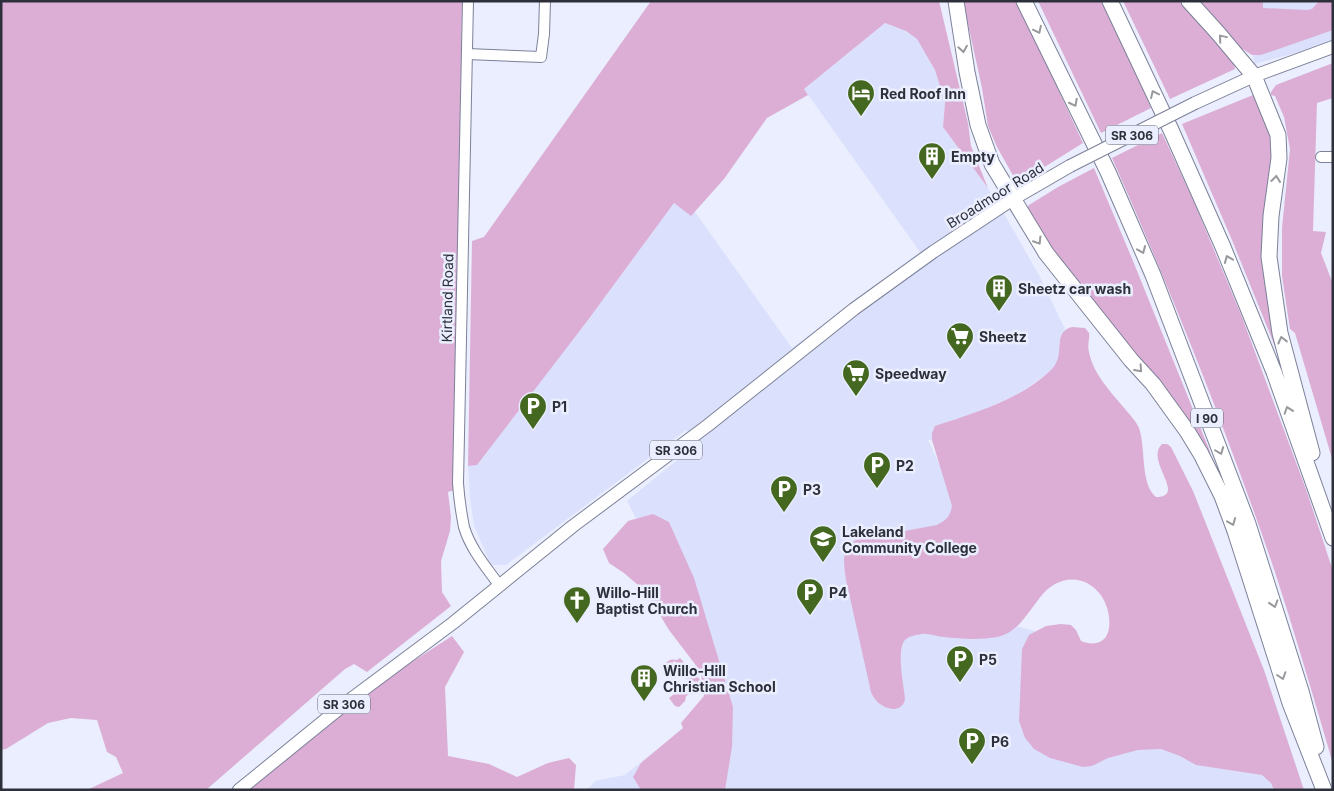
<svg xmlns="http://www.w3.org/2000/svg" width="1334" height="791" viewBox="0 0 1334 791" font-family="Inter,sans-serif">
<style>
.built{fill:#dbe1fc}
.green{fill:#dcaed5}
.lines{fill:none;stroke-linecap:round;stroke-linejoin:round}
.minor-casing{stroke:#7c8198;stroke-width:12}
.major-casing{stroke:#7c8198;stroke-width:14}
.highway-casing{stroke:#7c8198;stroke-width:17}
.minor{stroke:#fff;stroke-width:10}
.major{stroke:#fff;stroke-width:12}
.highway{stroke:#fff;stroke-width:15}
.major-bridge-casing{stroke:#7c8198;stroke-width:14;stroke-linecap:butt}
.major-bridge{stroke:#fff;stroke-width:12}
.oneway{stroke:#96989c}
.labels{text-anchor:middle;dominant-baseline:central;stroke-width:5;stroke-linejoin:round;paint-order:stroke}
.shield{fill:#eaeefe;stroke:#666975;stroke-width:1}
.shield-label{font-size:12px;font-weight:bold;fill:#2d303a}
.poi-label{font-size:14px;font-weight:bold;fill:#2d303a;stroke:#eaeefe;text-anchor:start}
.street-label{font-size:14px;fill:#2d303a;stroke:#eaeefe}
</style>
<rect width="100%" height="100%" fill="#eaeefe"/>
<!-- built -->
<path class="built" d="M1248 1H1333V43L1254 64Z
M885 23 906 31 917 39 935 69 945 104 943 127 975 170 998 203 1040 277 1065 329 1061 335 1059 343 1061 353 1058 361 1051 371 1018 394 932 433V440H928L1016 626 1160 666 1282 790H587L595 781 625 775 727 693 627 501 699 442 686 430 506 565H491L474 526 470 498 468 466 477 464 588 320 674 203 691 215 695 212 792 348 920 252 804 89Z"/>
<!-- green -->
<path class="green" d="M1 1H462L455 490 448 492 451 517 450 531 441 561 442 592 451 606 367 672 354 664 345 669 206 790H87L123 773 116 757 107 752 97 720 71 718 48 723 6 749 1 750Z
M651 1H939L968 123 971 146 988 188 943 127 945 103 935 70 917 39 906 31 885 23 804 89 808 95 767 118 724 179 691 216 674 203 588 320 477 465 468 466 472 241 484 237Z
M963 1H1016L1058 86 1057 87 1083 143 1022 181 1015 179 997 147 988 126 982 88Z
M1038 1H1101L1136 72 1151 108 1101 133Z
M1123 1H1179L1234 63 1235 69 1170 99Z
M1200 1H1263V8L1307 10 1312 9 1319 1 1333 2V30L1261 55H1252L1241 48Z
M1333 63V98L1317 103 1313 231 1326 232 1321 253 1333 284V462L1295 333 1290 329 1282 276V228L1290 149 1284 117 1275 96 1271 95V92L1276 85Z
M1253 95 1255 96 1269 132 1271 146 1276 349 1232 240 1182 124Z
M1162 133 1194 202 1242 317 1307 492 1333 571V764C1314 699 1295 633 1274 569 1226 429 1172 293 1112 158Z
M1094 168 1133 261 1209 449 1213 463 1067 274 1026 209 1029 205 1058 187Z
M1072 327 1085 328 1089 333C1090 339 1087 345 1089 352 1093 374 1111 392 1125 409 1130 415 1136 421 1139 428 1146 447 1140 484 1156 497 1188 496 1144 461 1162 444H1167L1171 447 1193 491 1264 670 1304 790H1274L1271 783 1262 775 1196 765 1180 756 1161 749 1138 750 1108 758 1092 766 1083 767 1050 758 1034 749 1025 738 1019 721 1022 649 1029 635 1046 626 1061 624 1071 625 1076 630 1081 641C1093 646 1107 644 1109 628 1113 598 1086 568 1055 584 1034 595 1025 632 997 637 982 640 960 639 944 637 937 637 929 633 922 634 916 635 909 636 905 640 896 649 904 687 905 699 902 715 882 709 875 699 873 697 872 694 871 692L846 580C844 564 840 549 856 540L937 525C946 520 950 517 952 506L932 440V433L935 426C975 413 1019 400 1050 371 1068 355 1050 333 1072 327Z
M653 514 669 522 694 578 733 707 732 747 725 790H641L633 777 641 763 683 728 681 723 704 696 703 688 696 693H691L686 696 685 701 679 707 675 706 669 698 678 691 683 692 685 694 690 691 691 687 694 684 683 676 684 672 676 662 673 661V667L667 668 666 663C670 659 671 659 677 660L680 658 702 682 701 672 669 630 646 592 624 573 609 563 603 549 628 521Z
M452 636 464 652 445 687 448 756 489 764 517 777 548 763 569 758 576 765 574 790H249L378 684Z"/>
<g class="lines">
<!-- minor casing -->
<g class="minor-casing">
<path id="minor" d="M468 1 458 483C459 498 461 512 464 527 470 548 486 567 499 585
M467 54 541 57 544 34 545 1
M1321 157H1333"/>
</g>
<!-- major casing -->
<g class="major-casing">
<path id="major" d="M1195 103 1254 76 1333 47
M239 790 351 699 453 623 573 526 707 426 854 309 933 252 1013 199 1070 166"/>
</g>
<!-- highway casing -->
<g class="highway-casing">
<path id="highway" d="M956 1 967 72 978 125 992 164 1046 253 1131 360 1153 384 1187 431 1201 454 1222 496 1235 531 1290 703 1324 790
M1024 1 1108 172 1153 275 1248 524 1301 691 1316 747
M1110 1 1171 130 1223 247 1274 372 1333 538
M1189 1 1218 33 1254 76 1278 135 1279 158 1271 216 1269 257 1280 333 1312 453"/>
</g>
<!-- minor -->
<use href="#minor" class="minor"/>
<!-- major -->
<use href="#major" class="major"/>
<!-- highway -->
<use href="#highway" class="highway"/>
<!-- major-bridge casing -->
<g class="major-bridge-casing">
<path id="major-bridge" d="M1070 166 1195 103"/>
</g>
<!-- major-bridge -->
<use href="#major-bridge" class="major-bridge"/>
</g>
<!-- one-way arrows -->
<defs><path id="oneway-chevron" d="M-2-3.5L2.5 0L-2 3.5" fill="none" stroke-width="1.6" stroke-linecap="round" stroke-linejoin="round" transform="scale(1.25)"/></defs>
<g class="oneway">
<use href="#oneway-chevron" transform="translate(1038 30) rotate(64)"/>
<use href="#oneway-chevron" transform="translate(1222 38) rotate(-130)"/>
<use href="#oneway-chevron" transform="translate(963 49) rotate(81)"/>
<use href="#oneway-chevron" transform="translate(1154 94) rotate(-115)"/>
<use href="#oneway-chevron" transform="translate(1074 103) rotate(63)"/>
<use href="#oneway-chevron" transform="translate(1276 179) rotate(-83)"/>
<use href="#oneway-chevron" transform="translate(1038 241) rotate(58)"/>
<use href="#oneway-chevron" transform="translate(1142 250) rotate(67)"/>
<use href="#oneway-chevron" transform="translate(1228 259) rotate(-112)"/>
<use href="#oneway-chevron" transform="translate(1282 340) rotate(-104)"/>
<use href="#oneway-chevron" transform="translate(1139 369) rotate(48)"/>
<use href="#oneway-chevron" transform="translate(1288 410) rotate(-109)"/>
<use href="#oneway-chevron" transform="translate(1220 451) rotate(69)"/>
<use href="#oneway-chevron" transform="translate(1232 522) rotate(68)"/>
<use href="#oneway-chevron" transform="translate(1274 604) rotate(73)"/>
<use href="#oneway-chevron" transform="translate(1282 676) rotate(72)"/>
</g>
<!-- icons -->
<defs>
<g id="hotel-pin" transform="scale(1.4375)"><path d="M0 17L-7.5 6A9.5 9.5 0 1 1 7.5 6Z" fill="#446820" stroke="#eaeefe"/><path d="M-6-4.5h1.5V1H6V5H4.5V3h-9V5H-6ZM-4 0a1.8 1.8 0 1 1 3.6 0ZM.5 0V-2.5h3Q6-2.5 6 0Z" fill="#fff"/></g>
<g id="building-pin" transform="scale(1.4375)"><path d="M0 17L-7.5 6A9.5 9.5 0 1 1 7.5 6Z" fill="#446820" stroke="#eaeefe"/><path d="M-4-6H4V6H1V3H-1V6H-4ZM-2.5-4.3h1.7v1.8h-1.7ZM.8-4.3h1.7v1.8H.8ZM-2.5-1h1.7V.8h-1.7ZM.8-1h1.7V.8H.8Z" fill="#fff"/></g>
<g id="supermarket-pin" transform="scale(1.4375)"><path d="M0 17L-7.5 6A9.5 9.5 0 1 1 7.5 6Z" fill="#446820" stroke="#eaeefe"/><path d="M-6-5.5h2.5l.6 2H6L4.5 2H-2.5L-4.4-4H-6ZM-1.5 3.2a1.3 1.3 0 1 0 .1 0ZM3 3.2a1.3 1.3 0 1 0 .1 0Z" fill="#fff"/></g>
<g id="parking-pin" transform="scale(1.4375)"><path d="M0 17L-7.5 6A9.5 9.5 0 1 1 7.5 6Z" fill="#446820" stroke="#eaeefe"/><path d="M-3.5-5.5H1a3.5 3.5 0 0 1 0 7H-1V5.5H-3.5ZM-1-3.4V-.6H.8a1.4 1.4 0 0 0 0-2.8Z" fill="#fff"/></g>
<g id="university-pin" transform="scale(1.4375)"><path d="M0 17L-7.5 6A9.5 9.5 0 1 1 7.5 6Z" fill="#446820" stroke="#eaeefe"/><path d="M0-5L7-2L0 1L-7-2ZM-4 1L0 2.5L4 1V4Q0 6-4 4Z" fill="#fff"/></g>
<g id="church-pin" transform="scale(1.4375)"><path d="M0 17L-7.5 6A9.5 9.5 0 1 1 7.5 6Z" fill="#446820" stroke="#eaeefe"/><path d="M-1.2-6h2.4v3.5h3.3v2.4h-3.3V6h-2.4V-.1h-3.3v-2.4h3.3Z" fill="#fff"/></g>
</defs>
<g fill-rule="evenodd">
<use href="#hotel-pin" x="861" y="93"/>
<use href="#building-pin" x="932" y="156"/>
<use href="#building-pin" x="999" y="288"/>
<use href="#supermarket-pin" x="960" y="336"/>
<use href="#supermarket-pin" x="856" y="373"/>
<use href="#parking-pin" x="533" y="406"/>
<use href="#parking-pin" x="877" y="465"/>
<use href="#parking-pin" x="784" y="489"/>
<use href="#university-pin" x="823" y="539"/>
<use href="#parking-pin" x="810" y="592"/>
<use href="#church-pin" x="577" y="600"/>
<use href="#parking-pin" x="960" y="659"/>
<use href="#building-pin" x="644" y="678"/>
<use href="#parking-pin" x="972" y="741"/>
</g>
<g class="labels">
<!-- shield labels -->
<g class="shield">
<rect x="1106" y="125.5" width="52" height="19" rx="4"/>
<rect x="1191" y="408.5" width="32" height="19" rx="4"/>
<rect x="650" y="440.5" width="52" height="19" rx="4"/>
<rect x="318" y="694.5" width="52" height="19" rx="4"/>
</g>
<g class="shield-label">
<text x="1132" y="135">SR 306</text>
<text x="1207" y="418">I 90</text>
<text x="676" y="450">SR 306</text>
<text x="344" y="704">SR 306</text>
</g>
<!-- poi labels -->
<g class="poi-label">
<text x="880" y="93">Red Roof Inn</text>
<text x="951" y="156">Empty</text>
<text x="1018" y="288">Sheetz car wash</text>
<text x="979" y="336">Sheetz</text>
<text x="875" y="373">Speedway</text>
<text x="552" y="406">P1</text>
<text x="896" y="465">P2</text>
<text x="803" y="489">P3</text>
<text x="842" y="531">Lakeland<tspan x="842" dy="16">Community College</tspan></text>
<text x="596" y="592">Willo-Hill<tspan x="596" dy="16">Baptist Church</tspan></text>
<text x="829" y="592">P4</text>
<text x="979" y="659">P5</text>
<text x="663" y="670">Willo-Hill<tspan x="663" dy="16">Christian School</tspan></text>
<text x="991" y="741">P6</text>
</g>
<!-- street labels -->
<g class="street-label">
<text transform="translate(995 195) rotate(-32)">Broadmoor Road</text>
<text transform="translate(447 298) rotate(-89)">Kirtland Road</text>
</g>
</g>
<!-- border -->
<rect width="1334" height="791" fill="none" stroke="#2d303a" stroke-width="5"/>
</svg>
